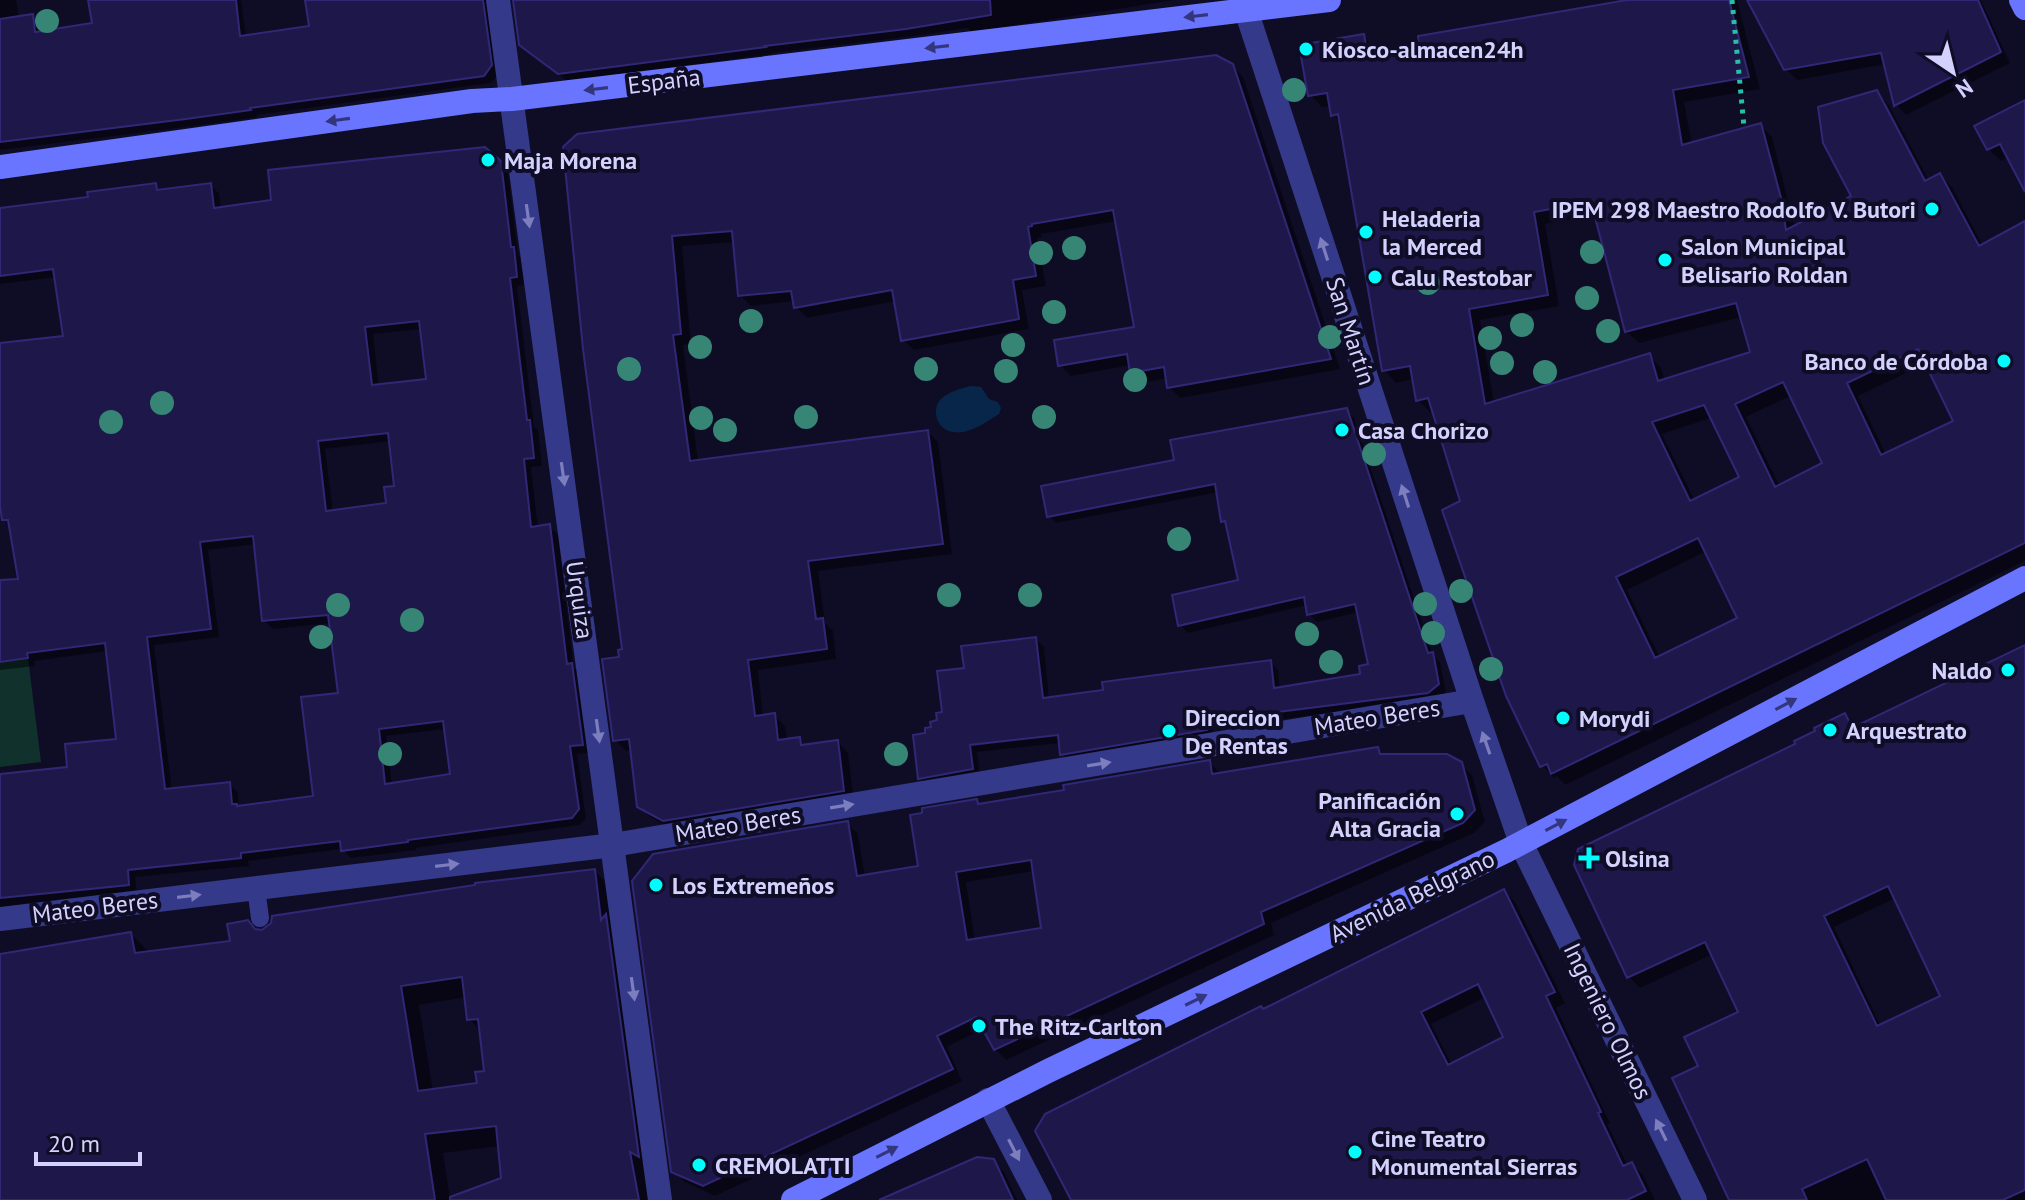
<svg xmlns="http://www.w3.org/2000/svg" width="2025" height="1200" viewBox="0 0 2025 1200" font-family="'PT Sans',sans-serif">
<style>
.green{fill:#10312c}
.water{fill:#08264a}
.shadow{fill:#0007;fill-rule:evenodd}
.building{fill:#1d1849;stroke:#302876;stroke-width:2;fill-rule:evenodd}
.lines{fill:none;stroke-linecap:round;stroke-linejoin:round}
.path{stroke:#26c0a8;stroke-width:5;stroke-dasharray:4 6;stroke-linecap:butt}
.lane{stroke:#343989;stroke-width:18}
.street{stroke:#343989;stroke-width:24}
.secondary{stroke:#6974ff;stroke-width:24}
.tree{fill:#368575}
.oneway{fill:#33367d}
.oneway2{fill:#7c7ebe}
.poi-dot{fill:#00fcfd;stroke:#0f0d26;stroke-width:3}
.labels{text-anchor:middle;dominant-baseline:central;stroke-width:8;stroke-linejoin:round;paint-order:stroke}
.poi-label{font-size:24px;font-weight:bold;fill:#d3d2ff;stroke:#0f0d26;text-anchor:start}
.street-label{font-size:24px;fill:#d3d2ff;stroke:#0f0d26}
</style>
<rect width="100%" height="100%" fill="#0f0d26"/>
<!-- green -->
<path class="green" d="M28 658 41 762 0 767V662Z"/>
<!-- water -->
<path class="water" d="M971 386 981 387 989 399 998 402 1001 408 999 414C986 422 969 435 953 432 937 430 930 409 942 398 949 392 962 388 971 386Z"/>
<!-- shadow -->
<path class="shadow" d="M0 0H16L19 18 32 16 40 24 41 33 94 25 90 0H241L246 37 311 27 307 0H493L499 73 491 83 257 115V117L194 126 0 150Z
M515 0H1175L972 32 967 28 915 36 771 53 772 54 567 81 530 53Z
M1642 0H1737L1760 89 1684 102 1692 144 1760 125 1772 137 1795 228 1853 196 1876 92 1889 105 1929 181 1939 175 1952 187 1983 246 2025 223V561L1565 785 1557 776 1554 778 1542 765 1434 411 1430 412 1418 400 1414 379 1396 383 1384 370 1342 124 1333 115 1331 106 1322 107 1310 95 1363 36 1375 48 1377 58 1422 52ZM1881 103H1886L1931 189 1928 191ZM1597 215 1626 331 1639 343 1742 317 1753 353 1665 381 1661 368 1649 355 1494 403 1480 320 1559 306 1545 224ZM1927 363 1955 422 1886 455 1858 396ZM1792 395 1825 464 1780 487 1746 417ZM1711 418 1742 478 1695 501 1662 434ZM1707 551 1740 619 1660 658 1627 590Z
M1749 0H1981L2010 63 1906 115 1896 105 1886 64 1797 80 1786 69Z
M1232 65 1243 77 1340 369 1180 398 1169 387 1168 378 1142 383 1132 372 1131 365 1071 376 1060 365 1136 329 1117 221 1041 234 1042 237 1037 238 1046 286 1022 290 1029 329 914 350 903 340 896 301 807 318 796 307 795 301 751 306 740 295 735 242 682 246 691 344 683 345 698 462 928 432 938 442 952 554 818 571 825 623 833 631 836 659 758 670 763 717 774 715 785 726 787 741 799 739 806 746 838 742 848 753 854 801 675 831 650 817 639 806 633 750 626 751 615 740 621 658 624 651 565 148Z
M2025 105V187L2009 157 2001 161 1988 149Z
M500 162 508 171 518 254 521 258 524 285 517 286 534 427 538 430 542 466 531 467 538 528 550 527 558 535 574 668 580 674 591 753 577 754 586 818 580 825 416 848V850L351 858 342 849 248 861 249 866 135 877 137 892 0 907V776L69 769 118 741 108 651 34 661 35 666 0 670V630L26 626 11 527 4 519 0 504V345L66 338 57 277 0 284V210L90 199 155 185 162 192 210 185 219 193 221 209ZM422 329 428 380 379 387 373 334ZM391 441 397 488 388 505 333 512 325 449ZM256 544 264 621 273 629 332 623 341 695 316 798 239 807 238 792 229 784 172 790 154 645 219 637 208 550ZM446 729 452 776 392 785 386 736Z
M1346 410 1354 418 1433 656 1440 662 1446 692 1436 700 1213 728 1214 738 1070 762 1062 754 1061 743 977 752 980 777 928 786 920 778 928 735 944 714 966 670 1036 639 1044 647 1049 699 1105 692 1270 662 1278 670 1280 689 1363 676 1370 666 1359 612 1317 622 1309 614 1307 605 1188 633 1180 625 1240 582 1228 526 1223 521 1219 492 1056 523 1049 516 1176 461Z
M2025 648V1200H1732L1701 1067 1741 1013 1713 954 1640 988 1629 977 1798 745 1844 716 1857 728ZM1896 898 1943 997 1881 1027 1834 927Z
M1377 749 1384 756 1460 764 1472 775 1485 822 1474 833 1271 923 1274 935 1006 1060 995 1049 984 1028 947 1047 962 1081 715 1196 685 1182 673 1171 847 823 858 834 865 877 921 868 976 801 980 805 1066 792 1209 762 1221 774ZM1034 871 1043 930 975 941 966 882Z
M595 871 614 890 653 1200H0V956L131 934 150 953 232 943 256 931 263 932ZM467 997 469 1019 481 1031 486 1072 479 1085 433 1091 419 1005ZM500 1146 503 1179 450 1198 443 1153Z
M1504 891 1515 902 1565 1003 1556 1008 1610 1123 1607 1124 1628 1166 1632 1164 1643 1175 1655 1200H1073L1263 1011ZM1486 997 1506 1038 1452 1065 1431 1024Z
M1000 1169 1004 1172 1017 1200H1015Z"/>
<!-- building -->
<path class="building" d="M88 0H236L240 36 309 26 305 0H483L492 65 484 76 250 108 251 110 186 119 0 142V19L33 14 35 32 92 23Z
M513 0H990L991 15 906 29 765 46 766 47 558 74 519 45Z
M1627 0H1729L1749 77 1673 90 1682 145 1761 123 1781 198 1786 230 1851 196 1823 143 1818 107 1877 90 1925 181 1940 173 1979 246 2025 221V543L1551 774 1547 764 1540 767 1506 696 1442 510 1460 501 1428 398 1416 401 1410 366 1382 371 1338 114 1331 116 1327 93 1308 96 1299 45 1364 34 1368 57 1419 50 1418 36ZM1591 202 1625 332 1736 303 1750 352 1658 381 1650 353 1485 404 1469 309 1548 295 1534 212ZM1918 349 1953 421 1881 455 1847 383ZM1783 382 1822 463 1775 487 1735 404ZM1704 405 1739 477 1690 501 1652 422ZM1698 538 1737 618 1655 658 1616 577Z
M1747 0H1978L2001 52 1894 106 1881 53 1784 70Z
M1216 55 1233 64 1331 359 1167 388 1164 367 1130 373 1127 354 1058 366 1054 340 1134 327 1113 210 1032 224V226L1028 227 1036 276 1013 280 1019 319 901 341 892 290 794 308 791 291 738 296 732 231 672 236 681 334 673 335 690 461 928 430 943 544 808 561 816 619 823 618 827 649 748 660 755 716 775 713 778 740 800 737 801 745 838 740 844 791 663 821 637 807 629 739 613 741 602 659 619 657 618 650 622 649 583 349 563 147 577 134Z
M2025 100V192L2000 144 1987 150 1974 126Z
M485 147 501 161 511 247H514L517 277 510 278 527 420H530L534 458 524 459 531 527 550 524 567 664 572 663 583 745 570 746 579 809 572 818 408 840V842L341 851 340 841 241 853V858L128 870 129 885 0 898V774L67 767 65 744 116 739 105 643 27 653 28 658 0 662V580L18 579 8 520H2L0 506V343L63 336 53 269 0 276V208L88 197 87 192 156 183 157 190 211 183 214 208 271 200 268 170ZM419 321 426 379 372 385 365 327ZM388 433 394 486 384 487 386 503 326 511 318 441ZM253 536 262 621 328 615 338 693 301 697 313 796 237 806V804H232L230 782 165 789 147 637 211 629 200 542ZM443 721 450 774 385 784 379 729Z
M1347 408 1428 653 1433 652 1439 684 1428 693 1206 721 1207 730 1060 755 1058 735 970 745 973 769 918 779 913 735 925 733V728L931 727 930 722 937 720 936 713 942 712 937 671 964 668 961 646 1036 637 1043 698 1103 690 1102 682 1271 660 1274 688 1360 674 1359 666 1368 664 1355 604 1307 615 1304 597 1178 626 1172 595 1238 580 1225 521 1221 522 1215 484 1047 517 1041 486 1174 460 1170 440Z
M2025 645V1190L2003 1200H1886L1867 1159 1802 1189 1807 1200H1729L1672 1078 1698 1066 1684 1037 1738 1012 1705 942 1627 978 1574 865 1578 849 1795 744 1794 741 1815 731 1814 728 1845 713 1852 728ZM1888 886 1940 996 1877 1026 1824 916Z
M1378 747 1380 754H1447L1462 762 1475 810 1463 823 1261 912 1264 924 994 1050 976 1017 937 1036 953 1069 703 1186 671 1172 632 881 653 854 848 821 857 876 918 866 910 815 922 813V808L977 799 978 804 1064 790 1063 785 1210 760 1212 774ZM1031 860 1041 928 967 940 956 872Z
M595 869 601 920 606 914 639 1157 630 1152 639 1200H450V1197L501 1178 496 1126 425 1134 435 1200H0V954L131 932 135 953 230 941 227 924 248 920 255 929 262 930 271 923 272 916 475 885V883ZM462 977 467 1020 478 1019 484 1071 475 1072 477 1083 418 1091 401 986Z
M1504 889 1555 992 1546 996 1601 1112 1598 1113 1623 1166 1632 1162 1646 1191 1627 1200H1071L1035 1131 1045 1114 1261 1006 1263 1009ZM1478 984 1503 1037 1448 1065 1421 1012Z
M977 1157 994 1159 1013 1200H879Z"/>
<g class="lines">
<!-- path -->
<path class="path" d="M1732 0 1744 127"/>
<!-- lane -->
<path class="lane" d="M256 888 260 918"/>
<!-- street -->
<path class="street" d="M498 0 660 1200
M1244 0 1246 10 1472 701 1521 843 1695 1200
M0 919 613 845 1472 701
M988 1100 1040 1200"/>
<!-- secondary -->
<path class="secondary" d="M2021 0 2025 8
M0 167 472 101 512 99 1329 0
M793 1200 1048 1071 1506 851 2025 578"/>
</g>
<!-- trees -->
<g class="tree">
<circle cx="47" cy="21" r="12"/>
<circle cx="1294" cy="90" r="12"/>
<circle cx="1074" cy="248" r="12"/>
<circle cx="1592" cy="252" r="12"/>
<circle cx="1041" cy="253" r="12"/>
<circle cx="1428" cy="283" r="12"/>
<circle cx="1587" cy="298" r="12"/>
<circle cx="1054" cy="312" r="12"/>
<circle cx="751" cy="321" r="12"/>
<circle cx="1522" cy="325" r="12"/>
<circle cx="1608" cy="331" r="12"/>
<circle cx="1330" cy="337" r="12"/>
<circle cx="1490" cy="338" r="12"/>
<circle cx="1013" cy="345" r="12"/>
<circle cx="700" cy="347" r="12"/>
<circle cx="1502" cy="363" r="12"/>
<circle cx="629" cy="369" r="12"/>
<circle cx="926" cy="369" r="12"/>
<circle cx="1006" cy="371" r="12"/>
<circle cx="1545" cy="372" r="12"/>
<circle cx="1135" cy="380" r="12"/>
<circle cx="162" cy="403" r="12"/>
<circle cx="806" cy="417" r="12"/>
<circle cx="1044" cy="417" r="12"/>
<circle cx="701" cy="418" r="12"/>
<circle cx="111" cy="422" r="12"/>
<circle cx="725" cy="430" r="12"/>
<circle cx="1374" cy="454" r="12"/>
<circle cx="1179" cy="539" r="12"/>
<circle cx="1461" cy="591" r="12"/>
<circle cx="949" cy="595" r="12"/>
<circle cx="1030" cy="595" r="12"/>
<circle cx="1425" cy="604" r="12"/>
<circle cx="338" cy="605" r="12"/>
<circle cx="412" cy="620" r="12"/>
<circle cx="1433" cy="633" r="12"/>
<circle cx="1307" cy="634" r="12"/>
<circle cx="321" cy="637" r="12"/>
<circle cx="1331" cy="662" r="12"/>
<circle cx="1491" cy="669" r="12"/>
<circle cx="390" cy="754" r="12"/>
<circle cx="896" cy="754" r="12"/>
</g>
<!-- one-way arrows -->
<defs><path id="oneway-solid" d="M-6-.8H1V-3.2L6.5 0L1 3.2V.8H-6Z" transform="scale(2)"/></defs>
<g class="oneway">
<use href="#oneway-solid" transform="translate(1196 16) rotate(173)"/>
<use href="#oneway-solid" transform="translate(937 47) rotate(173)"/>
<use href="#oneway-solid" transform="translate(596 89) rotate(173)"/>
<use href="#oneway-solid" transform="translate(338 120) rotate(172)"/>
<use href="#oneway-solid" transform="translate(1786 704) rotate(-28)"/>
<use href="#oneway-solid" transform="translate(1556 825) rotate(-28)"/>
<use href="#oneway-solid" transform="translate(1196 1000) rotate(-26)"/>
<use href="#oneway-solid" transform="translate(887 1152) rotate(-27)"/>
</g>
<g class="oneway2">
<use href="#oneway-solid" transform="translate(528 216) rotate(82)"/>
<use href="#oneway-solid" transform="translate(1324 249) rotate(-108)"/>
<use href="#oneway-solid" transform="translate(563 474) rotate(82)"/>
<use href="#oneway-solid" transform="translate(1405 496) rotate(-108)"/>
<use href="#oneway-solid" transform="translate(598 731) rotate(82)"/>
<use href="#oneway-solid" transform="translate(1486 743) rotate(-109)"/>
<use href="#oneway-solid" transform="translate(1099 764) rotate(-9)"/>
<use href="#oneway-solid" transform="translate(842 806) rotate(-9)"/>
<use href="#oneway-solid" transform="translate(447 865) rotate(-7)"/>
<use href="#oneway-solid" transform="translate(189 896) rotate(-7)"/>
<use href="#oneway-solid" transform="translate(633 989) rotate(82)"/>
<use href="#oneway-solid" transform="translate(1661 1130) rotate(-116)"/>
<use href="#oneway-solid" transform="translate(1014 1150) rotate(63)"/>
</g>
<!-- markers -->
<g class="poi-dot">
<circle cx="1306" cy="49" r="8"/>
<circle cx="488" cy="160" r="8"/>
<circle cx="1932" cy="209" r="8"/>
<circle cx="1366" cy="232" r="8"/>
<circle cx="1665" cy="260" r="8"/>
<circle cx="1375" cy="277" r="8"/>
<circle cx="2004" cy="361" r="8"/>
<circle cx="1342" cy="430" r="8"/>
<circle cx="2008" cy="670" r="8"/>
<circle cx="1563" cy="718" r="8"/>
<circle cx="1830" cy="730" r="8"/>
<circle cx="1169" cy="731" r="8"/>
<circle cx="1457" cy="814" r="8"/>
<path d="M1585 846h8v8h8v8h-8v8h-8v-8h-8v-8h8z"/>
<circle cx="656" cy="885" r="8"/>
<circle cx="979" cy="1026" r="8"/>
<circle cx="1355" cy="1152" r="8"/>
<circle cx="699" cy="1165" r="8"/>
</g>
<g class="labels">
<!-- poi labels -->
<g class="poi-label">
<text x="1322" y="49">Kiosco-almacen24h</text>
<text x="504" y="160">Maja Morena</text>
<text x="1916" y="209" text-anchor="end">IPEM 298 Maestro Rodolfo V. Butori</text>
<text x="1382" y="218">Heladeria<tspan x="1382" dy="28">la Merced</tspan></text>
<text x="1681" y="246">Salon Municipal<tspan x="1681" dy="28">Belisario Roldan</tspan></text>
<text x="1391" y="277">Calu Restobar</text>
<text x="1988" y="361" text-anchor="end">Banco de Córdoba</text>
<text x="1358" y="430">Casa Chorizo</text>
<text x="1992" y="670" text-anchor="end">Naldo</text>
<text x="1185" y="717">Direccion<tspan x="1185" dy="28">De Rentas</tspan></text>
<text x="1579" y="718">Morydi</text>
<text x="1846" y="730">Arquestrato</text>
<text x="1441" y="800" text-anchor="end">Panificación<tspan x="1441" dy="28">Alta Gracia</tspan></text>
<text x="1605" y="858">Olsina</text>
<text x="672" y="885">Los Extremeños</text>
<text x="995" y="1026">The Ritz-Carlton</text>
<text x="1371" y="1138">Cine Teatro<tspan x="1371" dy="28">Monumental Sierras</tspan></text>
<text x="715" y="1165">CREMOLATTI</text>
</g>
<!-- street labels -->
<g class="street-label">
<text transform="translate(664 81) rotate(-7)">España</text>
<text transform="translate(1351 331) rotate(72)">San Martín</text>
<text transform="translate(580 600) rotate(82)">Urquiza</text>
<text transform="translate(1377 717) rotate(-9)">Mateo Beres</text>
<text transform="translate(738 824) rotate(-9)">Mateo Beres</text>
<text transform="translate(1412 896) rotate(-26)">Avenida Belgrano</text>
<text transform="translate(95 907) rotate(-7)">Mateo Beres</text>
<text transform="translate(1608 1021) rotate(64)">Ingeniero Olmos</text>
</g>
</g>
<!-- north arrow -->
<g transform="translate(1953 72) rotate(145)" stroke="#0f0d26" stroke-width="6" paint-order="stroke">
<path d="M0-6L14 30L0 20L-14 30Z" fill="#d3d2ff"/>
<text y="-12" font-size="22" font-weight="bold" text-anchor="middle" fill="#d3d2ff">N</text>
</g>
<!-- scale -->
<path d="M36 1152v12h104v-12" fill="none" stroke="#d3d2ff" stroke-width="4"/>
<text x="48" y="1152" font-size="24" fill="#d3d2ff" stroke="#0f0d26" stroke-width="6" paint-order="stroke">20 m</text>
</svg>
